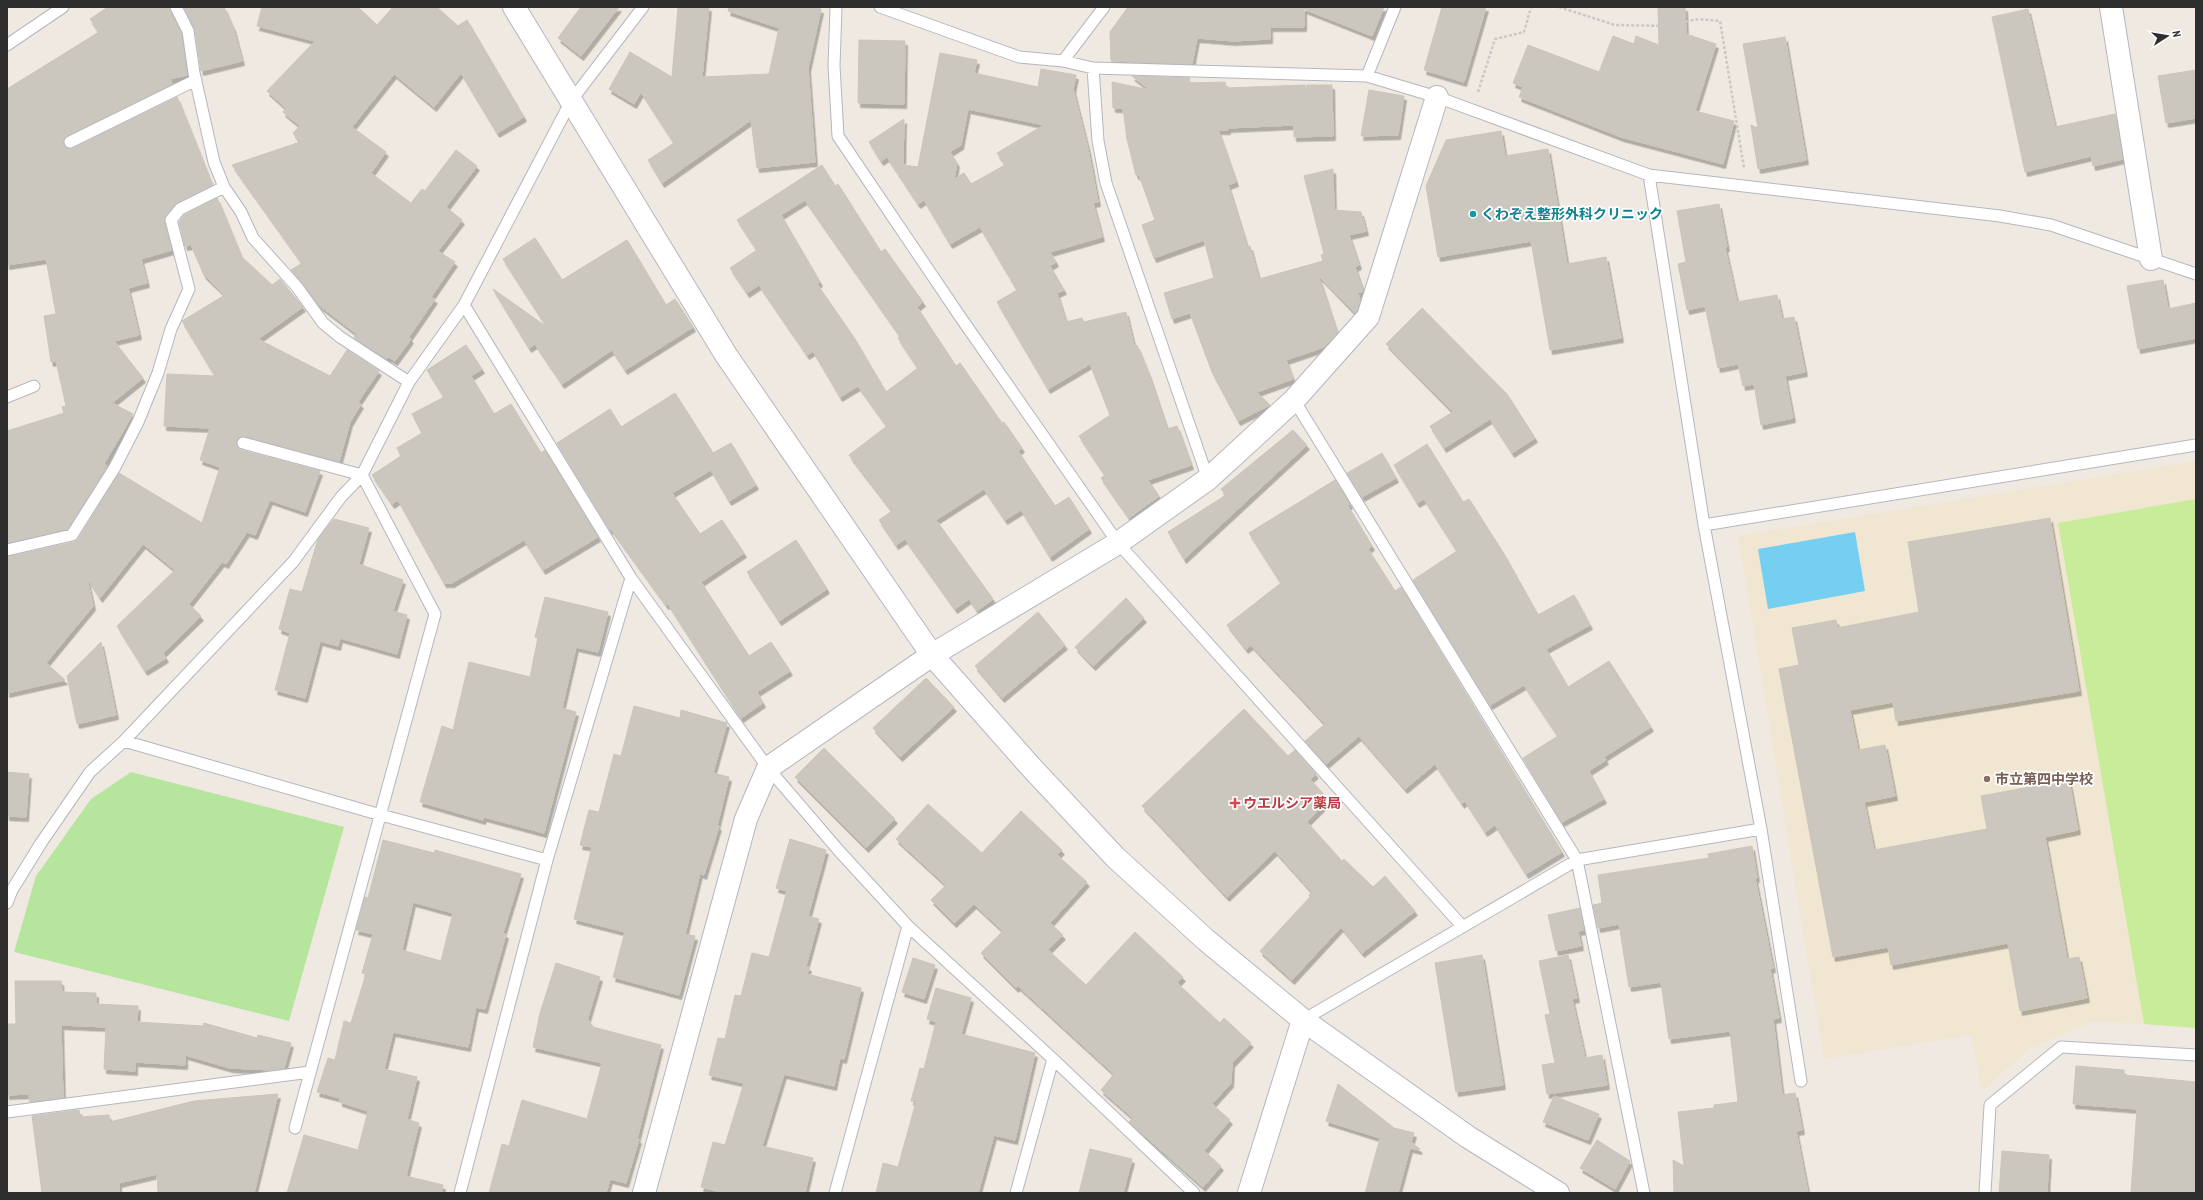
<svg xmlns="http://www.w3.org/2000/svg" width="2203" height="1200" viewBox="0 0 2203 1200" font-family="'PT Sans Narrow','Noto Sans JP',sans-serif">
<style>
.education{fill:#f0e6d1}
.green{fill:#b6e59e}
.pitch{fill:#c9ec9a}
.water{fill:#75cff0}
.building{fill:#cbc7bf;stroke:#cbc5ba;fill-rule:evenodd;filter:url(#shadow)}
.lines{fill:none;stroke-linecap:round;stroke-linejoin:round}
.lane-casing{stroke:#b4b7c1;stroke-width:13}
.street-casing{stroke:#b4b7c1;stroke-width:24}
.secondary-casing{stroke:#b4b7c1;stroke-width:24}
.path{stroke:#c9c9c9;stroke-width:2.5;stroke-dasharray:3 2;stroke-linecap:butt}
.lane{stroke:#fff;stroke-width:11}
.street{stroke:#fff;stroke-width:22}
.secondary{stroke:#fff;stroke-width:22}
.culture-dot{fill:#0f9aa8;stroke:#fff;stroke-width:1.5}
.education-dot{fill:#8d6e63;stroke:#fff;stroke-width:1.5}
.health-dot{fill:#e0444e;stroke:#fff;stroke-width:1.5}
.labels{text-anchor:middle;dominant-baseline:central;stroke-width:3.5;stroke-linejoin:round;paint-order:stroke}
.culture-label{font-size:14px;font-weight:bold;fill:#0d838f;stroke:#fff;text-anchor:start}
.education-label{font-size:14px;font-weight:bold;fill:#785e54;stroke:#fff;text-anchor:start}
.health-label{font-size:14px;font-weight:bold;fill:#be3a42;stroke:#fff;text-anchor:start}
</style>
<defs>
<filter id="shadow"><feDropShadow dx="2.5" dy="4.5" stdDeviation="0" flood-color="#0004"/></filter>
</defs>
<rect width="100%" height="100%" fill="#efe9e1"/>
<!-- education -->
<path class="education" d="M2196 461V1028L2094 1021 2030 1048 1982 1091 1971 1035 1824 1059 1738 536Z"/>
<!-- green -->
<path class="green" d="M131 772 344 827 289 1021 14 952 36 876 91 799Z"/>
<!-- pitch -->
<path class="pitch" d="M2196 499V1028L2144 1024 2058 523Z"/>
<!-- water -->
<path class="water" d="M1855 532 1865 591 1768 609 1758 549Z"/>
<!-- building -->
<path class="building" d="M108 7H169L181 33 187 75 170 79 172 84 67 136 63 141 64 145 69 149 73 148 177 97 212 185 177 203 166 216 164 222 172 250 141 259 147 283 128 288 139 335 114 341 143 378 112 403 133 414 104 464 107 466 68 529 7 543V431L64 413 62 407 66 406 56 361 51 362 44 316 56 314 46 259 7 265V89L99 32 90 19Z
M184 7H224L233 27 242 61 201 71 195 30Z
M262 7H358L377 25 393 7H437L458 26 467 20 524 117 497 133 461 73 434 107 394 74 352 127 386 152 371 173 411 203 422 189 425 191 456 150 477 166 446 207 462 220 438 251 455 262 431 297 435 299 409 337 411 339 395 361 389 357 387 359 354 338 357 334 320 306 291 270 302 263 232 165 300 142 293 133 300 126 283 112 286 108 267 91 315 41 257 26Z
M581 7H619L581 56 558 38Z
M678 7H709L702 77 769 74 779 28 728 11 729 7H811L821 9 808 68 815 162 757 168 751 120 662 183 648 160 674 143 641 92 634 104 609 89 630 52 672 77Z
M1128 7H1384L1372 36 1304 9V27H1270V39L1233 41 1197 38 1192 64 1111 61 1110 32Z
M1442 7H1486L1464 82 1424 70Z
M1658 7H1685L1686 34 1716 44 1695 111 1734 121 1723 164 1621 137 1519 97 1523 87 1513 83 1528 45 1599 72 1613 36 1634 44 1636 36 1659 45Z
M2028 9 2055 127 2115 114 2123 159 2093 166 2091 156 2025 172 1992 17Z
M1785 37 1806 160 1758 169 1751 125 1758 128 1743 44Z
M859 40 905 41 904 104 858 103Z
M940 53 977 60 974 73 1038 87 1041 69 1076 75 1073 89 1088 149 1098 202 1093 203 1102 237 1050 252 1056 262 1050 266 1064 290 1057 293 1066 322 1082 318 1084 322 1126 312 1134 346 1137 345 1149 375 1167 429 1177 426 1191 465 1148 480 1159 496 1129 518 1101 478 1105 475 1079 436 1110 415 1090 364 1048 389 997 302 1017 290 980 227 950 244 924 200 918 204 887 157 881 161 869 142 904 119 903 165 918 167ZM968 109 1044 125 997 153 1005 165 971 184 964 173 954 179 957 163 950 152 961 145Z
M2196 70V118L2166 123 2158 76Z
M1132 76 1190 78 1189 83 1225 82 1226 88 1305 85V90L1307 85H1332L1333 136 1294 137V125L1228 128V130H1218L1236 182 1228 185 1247 247 1250 246 1259 279 1323 261 1321 255 1324 254 1304 176 1333 169 1334 210 1361 212 1366 231 1349 235 1359 265 1355 267 1363 291 1358 293 1360 301 1357 311 1355 313 1318 275 1337 333 1324 347 1286 360 1293 379 1257 392 1270 405 1238 421 1212 372 1190 313 1172 319 1164 293 1214 278 1204 240 1154 258 1142 225 1155 220 1139 175H1136L1127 139 1123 108H1113L1112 82 1150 90Z
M1369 90 1404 96 1398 135 1361 136Z
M1501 131 1505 156 1548 149 1567 264 1606 257 1621 338 1550 350 1531 241 1438 257 1426 186 1446 140Z
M822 165 835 186 838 184 881 252 885 249 923 302 917 307 956 366 960 363 1002 423 1004 422 1022 448 1018 451 1055 506 1069 497 1089 529 1050 557 1021 510 1005 520 984 489 936 520 993 599 977 611 969 599 955 609 905 539 896 545 879 520 892 511 849 455 887 426 858 386 840 397 813 351 807 355 759 285 747 293 730 268 757 250 737 220ZM805 200 900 336 898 338 918 368 886 392 853 336 817 284 820 282 781 215Z
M217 198 241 256 272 285 280 279 303 307 258 339 330 376 347 350 379 371 358 402 361 404 350 422 339 462 245 436 238 438 236 445 241 450 320 471 305 512 270 500 255 535 247 532 226 564 222 562 189 604 201 616 163 653 166 658 145 671 117 626 175 570 143 544 100 598 87 578 93 606 46 663 65 680 7 693V557L74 542 78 539 119 473 202 523 220 467 200 460 210 428 164 426 167 374 215 376 182 321 225 295 204 275 191 245 185 246 179 222 184 215Z
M1719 204 1727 247 1725 248 1737 302 1777 295 1782 319 1794 317 1805 372 1785 376 1793 418 1761 425 1754 384 1743 386 1738 364 1718 368 1705 306 1687 310 1678 264 1686 262 1677 211Z
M535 238 562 280 627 240 666 305 675 299 693 327 625 370 612 350 562 384 535 344 529 348 493 289 547 327 503 259Z
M2163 280 2168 309 2196 303V338L2138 349 2127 286Z
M1422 308 1507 394 1535 438 1512 453 1490 419 1444 448 1430 426 1453 412 1386 344Z
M466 345 482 369 471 376 494 414 511 404 541 453 545 450 598 537 543 570 524 540 452 583H444L398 500 392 504 372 475 401 456 397 448 422 433 412 414 444 397 427 370Z
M675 393 713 453 731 443 756 485 729 501 711 470 672 493 700 534 722 520 744 553 701 582 749 656 771 642 790 671 757 692 763 703 741 718 668 604 666 605 611 529 610 530 557 443 610 409 621 427Z
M1293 430 1307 445 1184 559 1168 532 1226 495 1221 489Z
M1427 444 1463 502 1469 499 1504 554 1538 615 1574 595 1590 625 1546 649 1568 687 1609 661 1651 727 1604 757 1606 760 1589 771 1604 799 1562 822 1523 758 1558 736 1524 685 1490 705 1413 580 1457 551 1424 499 1417 503 1394 465Z
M1382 453 1396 478 1362 497 1347 473Z
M1335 480 1350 504 1348 506 1372 546 1368 549 1395 591 1401 587 1562 852 1526 874 1495 825 1485 832 1465 801 1462 804 1435 764 1405 789 1359 736 1326 764 1305 741 1325 724 1251 645 1246 649 1227 625 1281 583 1249 533Z
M2050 518 2079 691 1896 721 1893 702 1850 710 1858 750 1885 745 1895 796 1864 802 1874 850 1987 829 1981 796 2069 780 2078 830 2045 837 2067 959 2079 957 2087 998 2020 1011 2008 943 1891 965 1888 947 1833 957 1779 669 1799 665 1792 628 1836 620 1837 628 1919 612 1908 542Z
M334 519 369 528 359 564 403 580 393 611 407 615 397 654 340 638 338 646 320 641 305 698 275 690 290 633 279 629 290 589 302 592 318 539Z
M796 540 827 589 779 621 747 572Z
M545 597 608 612 598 652 576 647 562 708 576 712 544 833 484 817 483 820 420 802 442 726 453 730 469 662 530 677 538 638 535 637Z
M1126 598 1144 618 1093 666 1075 647Z
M1038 612 1065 645 1002 698 975 666Z
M101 642 116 715 77 724 67 676Z
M926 678 954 707 900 757 873 728Z
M634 706 680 718 681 710 727 723 713 773 729 777 717 826H719L704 875 700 873 685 934 695 936 679 995 613 977 625 932 574 919 592 847 580 845 589 810 599 812 614 754 621 756Z
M1244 709 1288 756 1295 750 1316 774 1310 779 1329 800 1307 822 1342 861 1344 859 1373 887 1385 876 1415 911 1362 953 1341 927 1292 980 1260 951 1310 897 1309 895 1312 892 1275 851 1227 897 1142 806Z
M824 748 895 819 866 848 795 777Z
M7 772 29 774 26 817 7 816Z
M928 804 982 853 1021 811 1062 850 1057 855 1087 882 1050 923 1063 935 1048 950 1086 985 1135 932 1183 977 1177 983 1220 1023 1224 1018 1251 1043 1232 1063 1231 1083 1212 1104 1230 1120 1204 1151 1221 1166 1203 1187 1129 1122 1133 1118 1101 1090 1114 1074 1018 986 1016 988 981 953 1003 931 974 904 954 923 931 900 946 885 896 839Z
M790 839 826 850 808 916 819 919 806 966 809 967 807 974 861 988 844 1059 840 1058 834 1086 784 1074 762 1146 813 1158 805 1193H725L701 1187 713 1142 725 1145 744 1083 709 1075 718 1038 725 1039 735 995 741 996 752 953 769 957 787 891 776 888Z
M383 840 434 853 435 850 521 874 503 933 506 934 485 1009 476 1007 468 1047 393 1032 384 1069 417 1077 407 1119 419 1123 406 1176 443 1185 442 1193H287L304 1135 358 1150 368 1111 340 1102V1098L317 1092 328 1058 335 1060 344 1021 351 1023 366 974 362 973 373 934 356 930 365 897 368 898ZM413 902 453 913 441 961 402 950Z
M1752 846 1757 878H1755L1773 968 1770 969 1779 1018 1773 1019 1782 1095 1795 1093 1802 1130 1796 1131 1808 1193H1674L1673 1160 1684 1166 1678 1112 1714 1108V1105L1738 1102 1730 1031 1669 1039 1661 982 1629 987 1619 924 1598 928 1593 905 1602 903 1598 875 1709 858 1708 854Z
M1580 908 1584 930 1578 931 1581 946 1556 951 1548 915Z
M1482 955 1503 1085 1456 1092 1435 963Z
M1568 955 1577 998 1572 999 1585 1058 1602 1055 1607 1085 1547 1094 1542 1065 1555 1063 1545 1015 1550 1014 1539 961Z
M913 958 935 965 924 999 902 992Z
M556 963 600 977 587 1021H590L589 1026 661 1045 637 1139H639L626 1183 610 1179 606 1193H489L502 1144 509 1146 522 1100 587 1119 602 1063 533 1047 540 1013Z
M15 981H61L62 992 96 993V1004L138 1006 137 1022 203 1026 204 1023 257 1038 258 1035 291 1043 284 1068 272 1070 230 1068 185 1055V1065L135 1062V1071L104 1069 106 1027 61 1025 63 1098 30 1102 29 1094 7 1095V1024H16Z
M936 988 971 998 961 1034 1035 1053 1015 1140 994 1135 978 1193H876L883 1163 898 1167 916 1102 911 1101 920 1068 924 1069 936 1022 927 1019Z
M2076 1066 2124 1070V1075L2196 1082V1193H2131L2137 1109 2073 1104Z
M1338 1084 1394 1128 1414 1133 1411 1142 1420 1149 1419 1150 1410 1148 1398 1193H1365L1380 1138 1326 1121Z
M278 1094 254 1193H158L157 1174 119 1183V1193H42L32 1116 79 1110 80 1117 109 1115 110 1122 194 1101Z
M1554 1096 1599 1114 1588 1140 1543 1122Z
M1597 1140 1630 1161 1615 1189 1580 1168Z
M1090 1149 1132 1159 1123 1193H1079Z
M2002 1151 2049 1155 2047 1193H1999Z"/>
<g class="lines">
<!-- lane casing -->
<g class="lane-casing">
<path id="lane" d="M176 7 188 31 194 73 214 162 224 187 241 212 253 238 297 287 323 323 340 337 409 382
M836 7 834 66 838 136 961 318 1118 543 1462 926
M880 7 1019 57 1063 61 1093 68 1367 76 1437 97 1649 175 2000 216 2051 225 2196 274
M7 45 63 7
M1063 61 1104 7
M1093 68 1098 141 1106 183 1208 479
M1367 76 1395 7
M70 142 196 80
M1649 175 1704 525 1761 829 1801 1081
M464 305 631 578 768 768 840 852 908 926 1053 1059 1194 1193
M7 397 34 386
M1294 400 1577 860 1644 1193
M243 443 362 475 435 614 295 1128
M1704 525 2196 445
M7 550 72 535 115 467 138 422 158 373 171 329 189 289 171 220 180 209 224 187
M124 741 381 815 547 860
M7 903 12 890 41 843 90 772 124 741 293 562 341 497 362 475 409 382 464 305 571 101 643 7
M1303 1020 1577 860 1761 829
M7 1112 310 1072
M460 1193 547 860 631 578
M835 1193 908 926
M1016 1193 1053 1059
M1985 1193 1990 1105 2061 1047 2196 1055"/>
</g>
<!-- street casing -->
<g class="street-casing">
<path id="street" d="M2111 7 2151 259
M644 1193 746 819 768 768 932 655 1118 543 1208 479 1294 400 1368 317 1437 97"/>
</g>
<!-- secondary casing -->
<g class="secondary-casing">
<path id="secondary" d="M514 7 726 355 932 655 1030 766 1115 857 1206 940 1303 1020 1468 1137 1558 1193
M1249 1193 1303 1020"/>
</g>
<!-- path -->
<path class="path" d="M1559 7 1615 25 1665 26 1699 19 1720 21 1744 168
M1478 92 1495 39 1524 32 1531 7"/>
<!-- lane -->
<use href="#lane" class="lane"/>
<!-- street -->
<use href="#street" class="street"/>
<!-- secondary -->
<use href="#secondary" class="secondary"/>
</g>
<!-- markers -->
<circle class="culture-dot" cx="1473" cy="214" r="4"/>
<circle class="education-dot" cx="1987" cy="779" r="4"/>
<path class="health-dot" d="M1233 797h4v4h4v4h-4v4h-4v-4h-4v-4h4z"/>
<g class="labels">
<!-- culture labels -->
<g class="culture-label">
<text x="1481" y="214">くわぞえ整形外科クリニック</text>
</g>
<!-- education labels -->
<g class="education-label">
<text x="1995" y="779">市立第四中学校</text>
</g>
<!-- health labels -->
<g class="health-label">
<text x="1243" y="803">ウエルシア薬局</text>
</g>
</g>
<!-- border -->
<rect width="2203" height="1200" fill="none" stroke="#2e2e2e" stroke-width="16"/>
<!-- north arrow -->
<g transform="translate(2167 36) rotate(78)" stroke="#ffffff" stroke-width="3" paint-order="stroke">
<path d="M0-3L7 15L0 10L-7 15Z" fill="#2e2e2e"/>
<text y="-6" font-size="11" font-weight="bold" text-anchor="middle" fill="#2e2e2e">N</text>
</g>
</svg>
